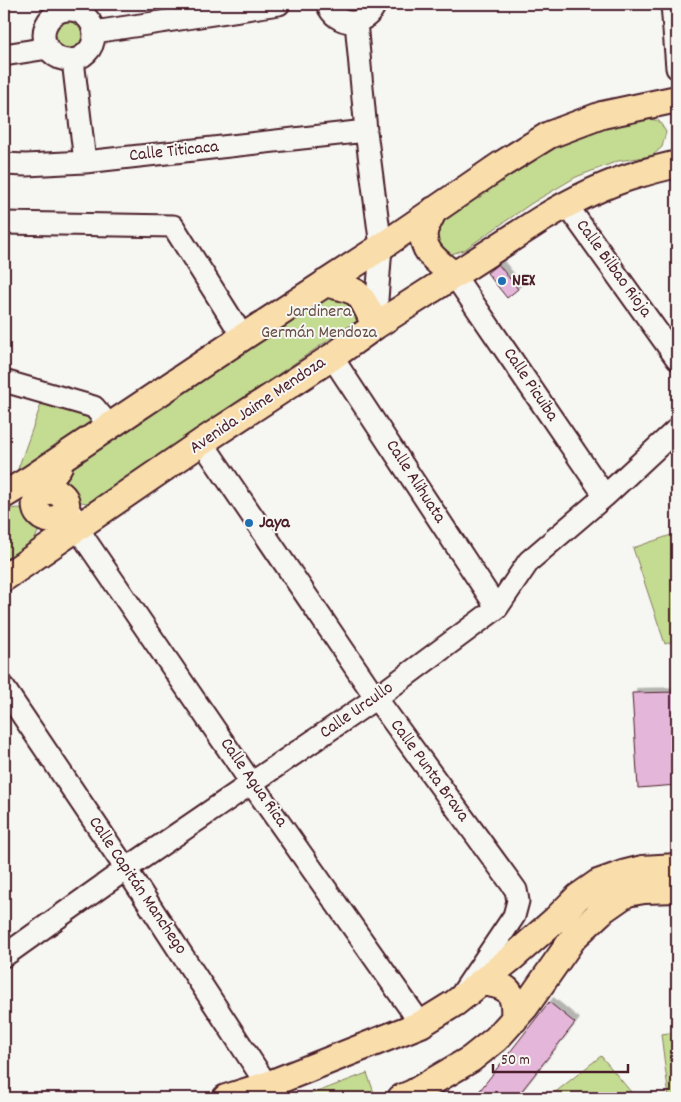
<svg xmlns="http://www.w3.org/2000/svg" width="681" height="1102" viewBox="0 0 681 1102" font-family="Dekko,sans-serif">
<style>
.green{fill:#c4db92;stroke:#877d5e}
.building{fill:#e4b6d9;stroke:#4a1f2b;filter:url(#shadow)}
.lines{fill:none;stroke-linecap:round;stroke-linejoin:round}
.minor-casing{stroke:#4a1f2b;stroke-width:25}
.major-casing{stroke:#4a1f2b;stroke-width:30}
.minor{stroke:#f6f6f2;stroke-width:21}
.major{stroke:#f9deab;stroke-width:26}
.poi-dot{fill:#1f6fb2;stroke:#f6f6f2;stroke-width:2}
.labels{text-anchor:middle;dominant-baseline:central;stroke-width:4;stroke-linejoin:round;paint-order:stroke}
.street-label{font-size:18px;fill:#4a1f2b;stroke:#f6f6f2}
.poi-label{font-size:18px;font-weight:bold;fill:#4a1f2b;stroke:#f6f6f2;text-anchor:start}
.park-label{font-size:18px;fill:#684e45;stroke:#f6f6f2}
</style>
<defs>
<filter id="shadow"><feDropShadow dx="4.5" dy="-4.5" stdDeviation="0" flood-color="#0004"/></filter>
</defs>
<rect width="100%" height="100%" fill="#f6f6f2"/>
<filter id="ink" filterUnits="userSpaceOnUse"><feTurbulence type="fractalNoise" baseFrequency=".02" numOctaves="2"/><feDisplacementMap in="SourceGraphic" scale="10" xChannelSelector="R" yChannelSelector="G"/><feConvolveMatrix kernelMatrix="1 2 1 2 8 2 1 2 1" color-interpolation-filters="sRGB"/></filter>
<g filter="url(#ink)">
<!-- green -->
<path class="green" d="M335 4H363L358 10 349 13Z
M50 34a19 19 0 1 1 38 0a19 19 0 1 1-38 0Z
M638 116 659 121 666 132 662 147 652 156 618 161 576 177 532 203 464 250 448 255 437 245 435 221 530 157 578 134Z
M340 292 361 318 89 503C72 502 73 498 66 484L69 474 75 465 325 293Z
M42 402 85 412 93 418 88 429 14 480Z
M18 508 25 509 38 523V532L34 541 4 562V514L11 509Z
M677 533V640L665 644 633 548Z
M677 1032V1098H669L661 1034Z
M601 1056 636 1098H548Z
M367 1073 376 1098H301Z"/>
<!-- building -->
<path class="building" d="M498 264 518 289 507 298 487 273Z
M677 692V785L638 788 632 693Z
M549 1002 575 1023 516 1098H474Z"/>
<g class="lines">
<!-- minor casing -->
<g class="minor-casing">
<path id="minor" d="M327 4C336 27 366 29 375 4
M672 4 677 68
M44 35a25 25 0 1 1 50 0a25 25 0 1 1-50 0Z
M356 22 366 131 381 247 375 326
M94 32 279 4
M4 55 48 48
M73 60 85 162 366 131
M4 164 26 165 85 162
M566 204 677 359
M4 223 173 226 243 337
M454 275 605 496
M332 357 497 608
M4 381 94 407 110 426
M202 442 376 698 516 890 518 901 514 916 463 992
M71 513 86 541 252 784 421 1024
M4 688 126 869 267 1085
M4 956 126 869 376 698 497 608 529 561 605 496 677 429"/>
</g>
<!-- major casing -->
<g class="major-casing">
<path id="major" d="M434 210C431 216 428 222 425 228 418 250 439 263 454 275
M325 283C335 286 346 287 355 292 364 298 371 317 375 326
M4 495 32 478 243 337 381 247 502 164 549 135 602 115 677 99
M40 495 43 492 53 490C59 493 65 496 66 503 69 525 32 525 36 502 39 492 52 475 59 466
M4 578 202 442 332 357 375 326 540 220C571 201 604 184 639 174 652 170 665 167 677 164
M481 982C508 985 516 991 514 1020
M226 1098 267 1085 421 1024 455 1003 514 956 555 920 578 897 598 883 626 873 642 869 677 867
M401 1098 413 1093 471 1059 496 1039 525 1007 574 937 604 909 627 893 644 890 677 889"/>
</g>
<!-- minor -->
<use href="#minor" class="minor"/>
<!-- major -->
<use href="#major" class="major"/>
</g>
</g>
<!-- markers -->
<g class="poi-dot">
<circle cx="502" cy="281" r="5"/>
<circle cx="249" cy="523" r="5"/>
</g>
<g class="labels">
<!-- street labels -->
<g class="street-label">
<text transform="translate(174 152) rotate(-6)">Calle Titicaca</text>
<text transform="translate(613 269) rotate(54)">Calle Bilbao Rioja</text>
<text transform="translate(530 385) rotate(56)">Calle Picuiba</text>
<text transform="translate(258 406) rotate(-34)">Avenida Jaime Mendoza</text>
<text transform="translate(415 482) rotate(57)">Calle Alihuata</text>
<text transform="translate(357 711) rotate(-35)">Calle Urcullo</text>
<text transform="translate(429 771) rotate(54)">Calle Punta Brava</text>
<text transform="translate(253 783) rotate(55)">Calle Agua Rica</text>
<text transform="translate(137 886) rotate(56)">Calle Capitán Manchego</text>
</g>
<!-- poi labels -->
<g class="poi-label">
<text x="512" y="281">NEX</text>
<text x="259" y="523">Jaya</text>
</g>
<!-- park labels -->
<g class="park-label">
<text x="319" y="312">Jardinera<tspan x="319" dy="21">Germán Mendoza</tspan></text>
</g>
</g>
<!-- margin -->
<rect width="681" height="1102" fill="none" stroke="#f6f6f2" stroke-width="20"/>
<rect x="10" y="10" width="661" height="1082" fill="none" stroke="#4a1f2b" stroke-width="2" filter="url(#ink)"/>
<!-- scale -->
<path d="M493 1064v8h135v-8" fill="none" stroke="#4a1f2b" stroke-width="2.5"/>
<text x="501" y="1064" font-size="15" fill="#4a1f2b" stroke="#f6f6f2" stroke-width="4" paint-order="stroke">50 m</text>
</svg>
